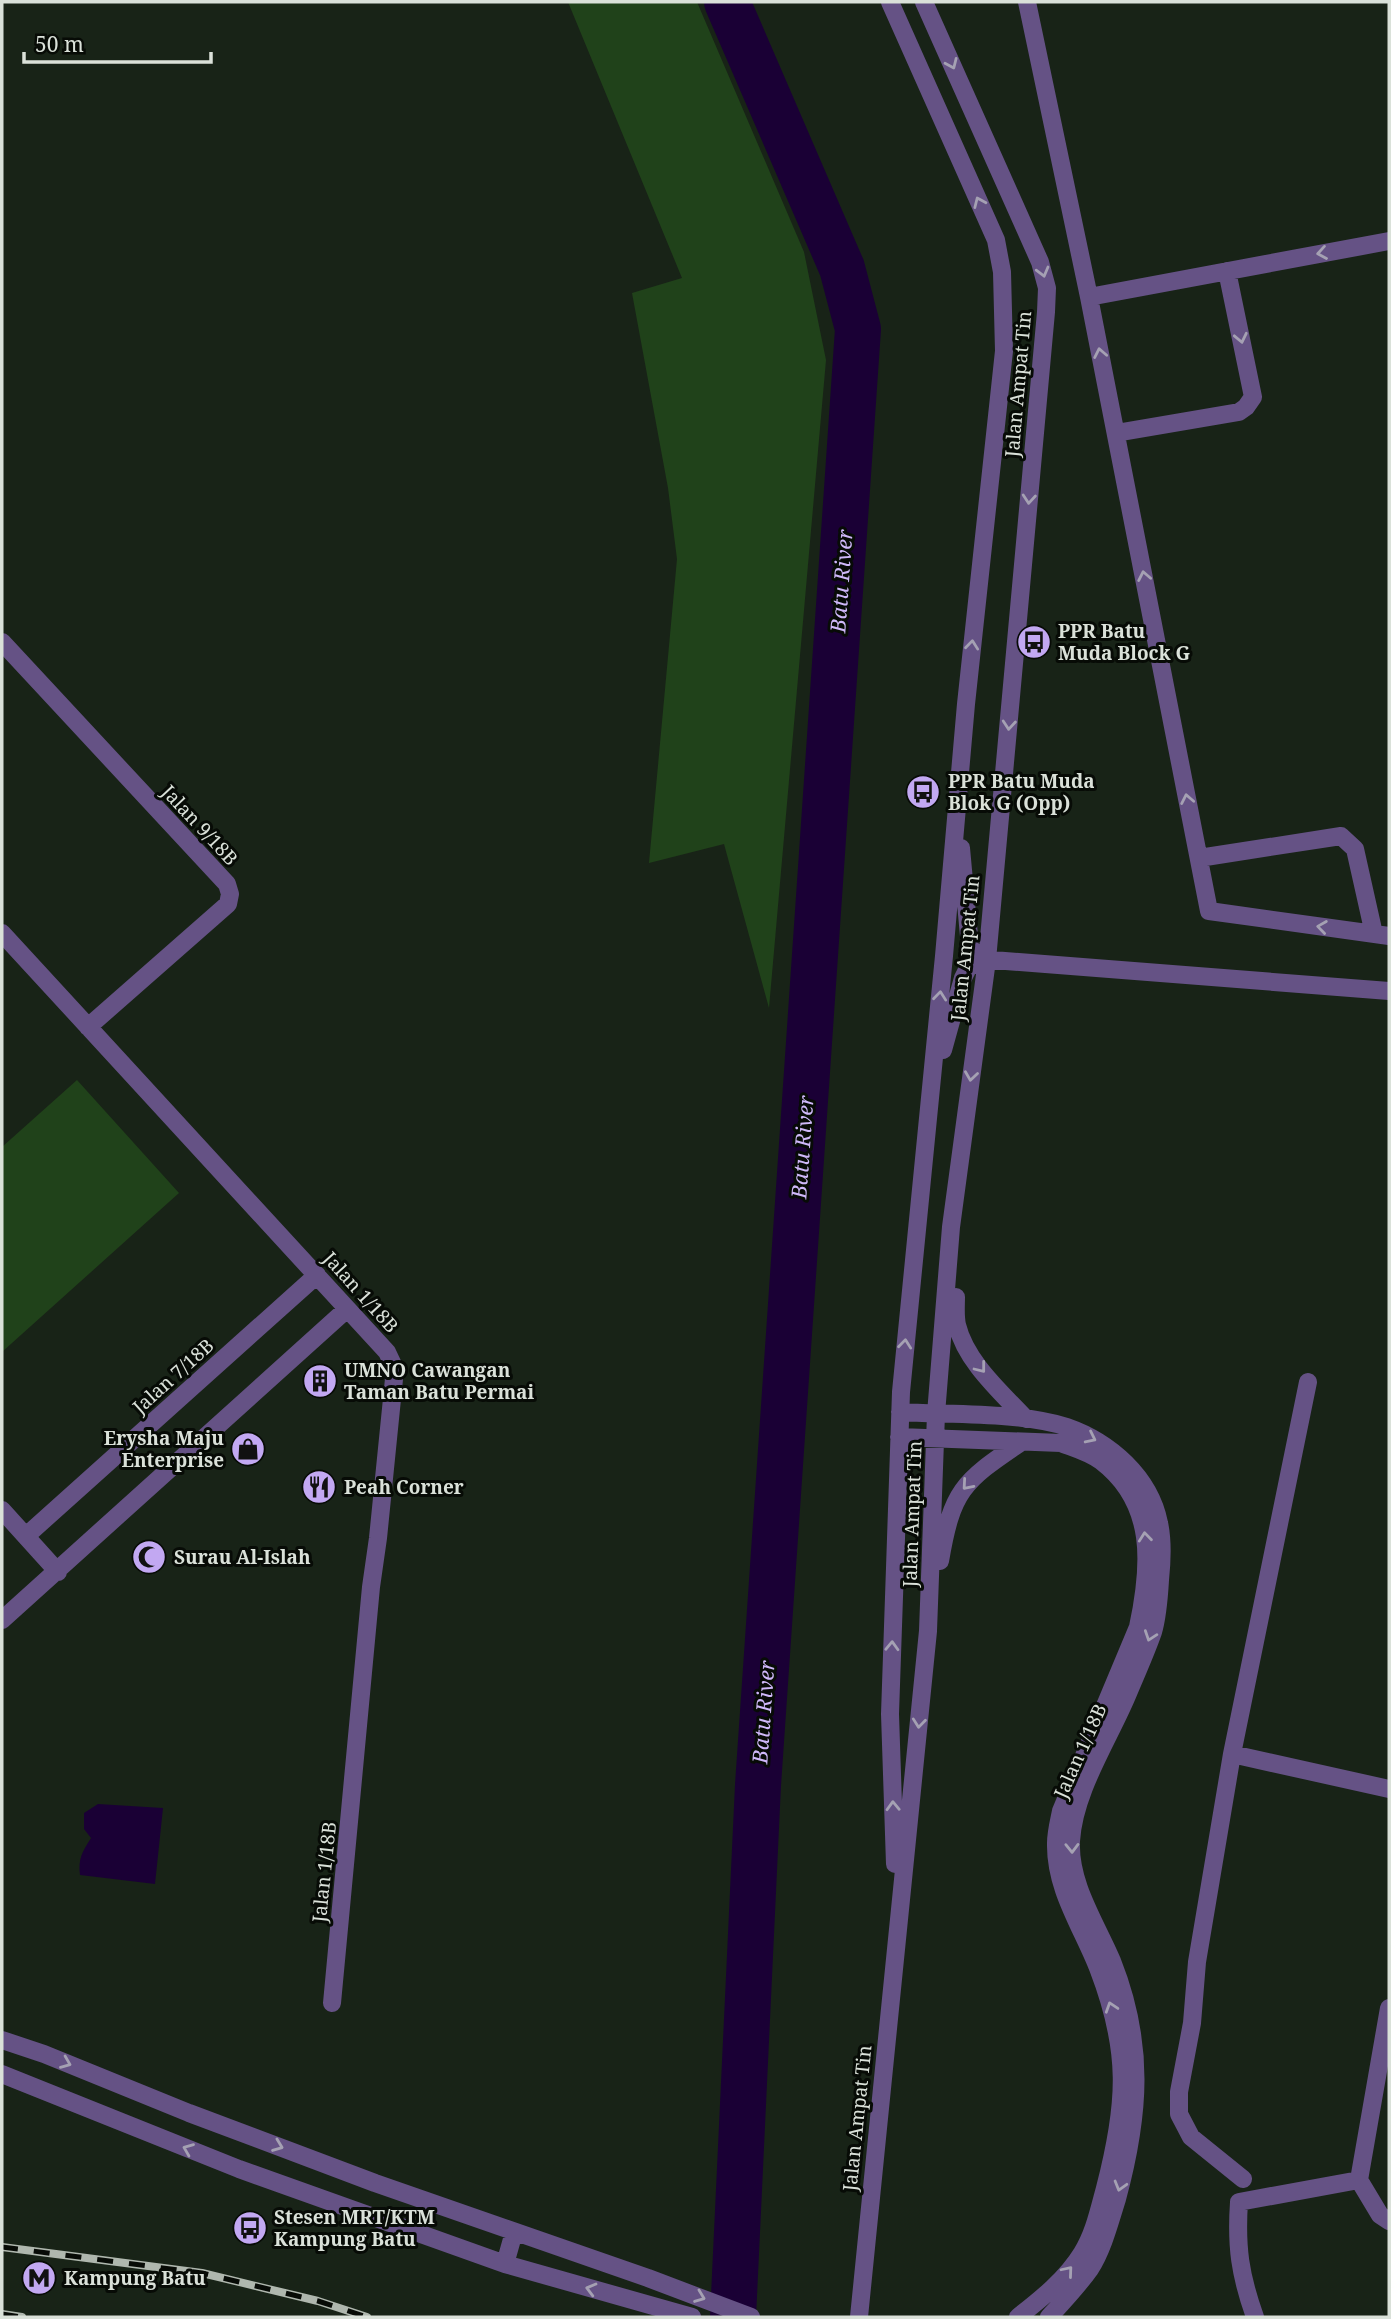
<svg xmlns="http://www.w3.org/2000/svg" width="1391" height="2319" viewBox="0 0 1391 2319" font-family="'Noto Serif',serif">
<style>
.green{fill:#20421a}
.water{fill:#1a0035}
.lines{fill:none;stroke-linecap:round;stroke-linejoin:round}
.river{stroke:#1a0035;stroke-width:46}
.minor{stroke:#655285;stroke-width:18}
.rail-casing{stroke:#afb7ae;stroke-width:8}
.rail{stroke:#070b06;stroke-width:5;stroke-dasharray:16;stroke-linecap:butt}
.oneway{stroke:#a5a1b3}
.labels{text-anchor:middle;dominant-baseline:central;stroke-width:6;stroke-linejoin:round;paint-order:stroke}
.street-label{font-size:19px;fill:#dae1d9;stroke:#070b06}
.poi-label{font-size:19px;font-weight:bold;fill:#dae1d9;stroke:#070b06;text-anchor:start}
.water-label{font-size:21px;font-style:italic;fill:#cfb8f9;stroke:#070b06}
</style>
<rect width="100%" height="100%" fill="#182317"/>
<!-- green -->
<path class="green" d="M568 2H697L804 252 826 360 769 1008 724 844 649 863 677 559 668 488 632 293 682 278Z
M77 1080 179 1193 2 1352V1147Z"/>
<!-- water -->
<path class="water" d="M98 1804 163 1808 155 1884 80 1875C78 1859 82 1852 91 1838L84 1829V1813Z"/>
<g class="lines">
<!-- river -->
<path class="river" d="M727 2 842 268 858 329 758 1785 733 2317"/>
<!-- minor -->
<path class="minor" d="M890 2 996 240 1002 272 1004 351 966 704 944 956 901 1392 890 1714 895 1864
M1027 2 1089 297 1209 911 1389 936
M1089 297 1389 241
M1116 433 1239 412 1246 407 1253 397 1227 271
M2 642 227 884 230 894 228 904 88 1027
M961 848 970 947 980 958 987 960
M1199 858 1341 836 1355 849 1374 934
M2 933 387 1352 395 1369 378 1538 371 1587 332 2003
M943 1050 963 978 968 968 980 959 1389 991
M956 1297C956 1306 955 1316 957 1325 966 1362 1001 1392 1026 1419
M900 1412C949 1415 1021 1412 1067 1427 1110 1442 1150 1477 1159 1523 1163 1541 1162 1561 1160 1580 1159 1597 1158 1615 1153 1632 1146 1652 1137 1672 1129 1691 1110 1738 1074 1790 1071 1841 1069 1884 1096 1923 1112 1961 1145 2044 1140 2114 1117 2199 1110 2221 1103 2249 1090 2269 1078 2286 1063 2302 1049 2317
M899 1437 1061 1443C1074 1448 1089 1452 1101 1461 1156 1503 1151 1566 1138 1627L1061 1811C1059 1821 1056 1832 1056 1843 1055 1889 1082 1927 1098 1968 1130 2051 1127 2103 1105 2188 1099 2210 1094 2234 1082 2253 1066 2279 1041 2299 1018 2317
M2 1510 58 1572
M26 1536 317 1275
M940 1561C952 1491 962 1482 1020 1443
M2 1620 347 1309
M1232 1754 1389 1789
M2 2040 44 2054 189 2113 375 2183 648 2278 751 2317
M2 2074 239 2169 505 2264 692 2317
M1243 2179 1191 2137 1179 2114V2092L1192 2023 1197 1962 1232 1754 1308 1382
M1359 2180 1380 2215 1389 2221
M505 2264 514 2232
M859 2317 928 1631 936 1414 951 1227 987 960 1046 312 1047 288 1040 262 924 2
M1255 2317C1240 2275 1236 2247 1239 2202L1359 2180 1389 2008"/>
<!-- rail casing -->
<g class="rail-casing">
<path id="rail" d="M2 2247 202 2273 318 2301 367 2317
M2 2314 22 2317"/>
</g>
<!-- rail -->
<use href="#rail" class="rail"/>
</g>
<!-- one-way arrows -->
<defs><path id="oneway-chevron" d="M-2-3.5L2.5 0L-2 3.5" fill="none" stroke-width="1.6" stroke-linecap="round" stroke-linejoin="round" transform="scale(1.75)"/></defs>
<g class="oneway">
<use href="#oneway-chevron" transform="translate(952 64) rotate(66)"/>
<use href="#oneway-chevron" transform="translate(979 202) rotate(-114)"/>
<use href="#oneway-chevron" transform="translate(1322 253) rotate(170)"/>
<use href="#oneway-chevron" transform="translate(1043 272) rotate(75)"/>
<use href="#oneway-chevron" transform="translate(1241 338) rotate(78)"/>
<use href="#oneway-chevron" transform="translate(1100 353) rotate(-101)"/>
<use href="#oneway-chevron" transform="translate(1029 499) rotate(95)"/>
<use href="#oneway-chevron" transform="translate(1144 576) rotate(-101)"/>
<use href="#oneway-chevron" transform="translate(972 645) rotate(-84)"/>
<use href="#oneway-chevron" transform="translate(1009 725) rotate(95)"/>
<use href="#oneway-chevron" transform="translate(1187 799) rotate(-101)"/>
<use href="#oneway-chevron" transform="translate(1322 927) rotate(-172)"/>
<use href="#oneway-chevron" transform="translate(940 996) rotate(-84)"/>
<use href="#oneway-chevron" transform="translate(971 1076) rotate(98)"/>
<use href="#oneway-chevron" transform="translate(905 1344) rotate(-84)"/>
<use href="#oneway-chevron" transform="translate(981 1368) rotate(52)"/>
<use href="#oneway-chevron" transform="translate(1091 1438) rotate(26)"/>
<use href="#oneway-chevron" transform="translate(967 1485) rotate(131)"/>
<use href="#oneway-chevron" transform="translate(1145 1537) rotate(-96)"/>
<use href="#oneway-chevron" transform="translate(1150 1636) rotate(109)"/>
<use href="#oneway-chevron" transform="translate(892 1646) rotate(-88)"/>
<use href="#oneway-chevron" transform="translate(919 1723) rotate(96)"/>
<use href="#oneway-chevron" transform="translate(893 1806) rotate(-92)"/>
<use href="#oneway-chevron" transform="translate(1072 1848) rotate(89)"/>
<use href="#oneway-chevron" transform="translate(1111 2007) rotate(-108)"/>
<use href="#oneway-chevron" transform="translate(66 2063) rotate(22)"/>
<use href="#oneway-chevron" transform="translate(278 2146) rotate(21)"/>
<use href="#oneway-chevron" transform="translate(188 2149) rotate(-158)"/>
<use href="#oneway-chevron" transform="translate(1120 2186) rotate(106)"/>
<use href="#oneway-chevron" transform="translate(1068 2271) rotate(-50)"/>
<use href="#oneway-chevron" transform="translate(591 2289) rotate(-165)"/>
<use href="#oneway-chevron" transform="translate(700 2297) rotate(21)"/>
</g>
<!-- icons -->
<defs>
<g id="bus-disc" transform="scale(1.75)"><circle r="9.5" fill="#c2a8f2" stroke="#070b06"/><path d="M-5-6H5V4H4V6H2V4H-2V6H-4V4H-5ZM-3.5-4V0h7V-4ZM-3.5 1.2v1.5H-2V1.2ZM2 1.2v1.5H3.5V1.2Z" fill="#111"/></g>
<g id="building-disc" transform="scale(1.75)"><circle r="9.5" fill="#c2a8f2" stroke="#070b06"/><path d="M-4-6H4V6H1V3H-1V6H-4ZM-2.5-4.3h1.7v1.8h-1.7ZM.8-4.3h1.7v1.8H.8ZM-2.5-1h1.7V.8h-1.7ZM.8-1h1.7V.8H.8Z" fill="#111"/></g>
<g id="shop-disc" transform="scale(1.75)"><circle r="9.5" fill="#c2a8f2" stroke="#070b06"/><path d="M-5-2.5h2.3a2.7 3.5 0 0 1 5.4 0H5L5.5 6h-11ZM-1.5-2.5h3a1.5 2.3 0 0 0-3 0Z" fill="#111"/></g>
<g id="restaurant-disc" transform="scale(1.75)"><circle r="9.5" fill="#c2a8f2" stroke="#070b06"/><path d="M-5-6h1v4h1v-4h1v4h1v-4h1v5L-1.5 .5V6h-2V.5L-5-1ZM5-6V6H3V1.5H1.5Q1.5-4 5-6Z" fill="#111"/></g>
<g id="mosque-disc" transform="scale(1.75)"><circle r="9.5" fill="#c2a8f2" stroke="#070b06"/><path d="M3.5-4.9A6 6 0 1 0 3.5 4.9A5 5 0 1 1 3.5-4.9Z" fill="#111"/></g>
<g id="metro-disc" transform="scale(1.75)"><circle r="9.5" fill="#c2a8f2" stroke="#070b06"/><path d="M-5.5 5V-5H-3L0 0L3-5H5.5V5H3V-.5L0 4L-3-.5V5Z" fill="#111"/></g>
</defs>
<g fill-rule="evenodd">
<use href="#bus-disc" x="1034" y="642"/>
<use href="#bus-disc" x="923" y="792"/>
<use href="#building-disc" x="320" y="1381"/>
<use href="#shop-disc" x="248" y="1449"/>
<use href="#restaurant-disc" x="319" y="1487"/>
<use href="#mosque-disc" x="149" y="1557"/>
<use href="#bus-disc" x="250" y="2228"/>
<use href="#metro-disc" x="39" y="2278"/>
</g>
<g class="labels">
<!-- street labels -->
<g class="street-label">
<text transform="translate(1018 384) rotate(-85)">Jalan Ampat Tin</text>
<text transform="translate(200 825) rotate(47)">Jalan 9/18B</text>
<text transform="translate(965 948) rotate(-84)">Jalan Ampat Tin</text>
<text transform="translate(361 1292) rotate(48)">Jalan 1/18B</text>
<text transform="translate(173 1376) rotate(-42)">Jalan 7/18B</text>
<text transform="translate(912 1514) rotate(-88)">Jalan Ampat Tin</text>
<text transform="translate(1080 1751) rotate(-66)">Jalan 1/18B</text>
<text transform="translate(324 1872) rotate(-84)">Jalan 1/18B</text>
<text transform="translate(857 2118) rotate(-84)">Jalan Ampat Tin</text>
</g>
<!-- poi labels -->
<g class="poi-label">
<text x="1058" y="631">PPR Batu<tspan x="1058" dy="22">Muda Block G</tspan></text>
<text x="948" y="781">PPR Batu Muda<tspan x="948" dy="22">Blok G (Opp)</tspan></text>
<text x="344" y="1370">UMNO Cawangan<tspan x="344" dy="22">Taman Batu Permai</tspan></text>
<text x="224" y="1438" text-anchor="end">Erysha Maju<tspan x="224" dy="22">Enterprise</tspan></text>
<text x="344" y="1487">Peah Corner</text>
<text x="174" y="1557">Surau Al-Islah</text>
<text x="274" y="2217">Stesen MRT/KTM<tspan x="274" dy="22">Kampung Batu</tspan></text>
<text x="64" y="2278">Kampung Batu</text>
</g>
<!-- water labels -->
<g class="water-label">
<text transform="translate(841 581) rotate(-86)">Batu River</text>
<text transform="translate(802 1147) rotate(-86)">Batu River</text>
<text transform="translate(763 1712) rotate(-86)">Batu River</text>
</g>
</g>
<!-- border -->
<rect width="1391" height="2319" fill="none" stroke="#dae1d9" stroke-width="7"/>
<!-- scale -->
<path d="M24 52v10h187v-10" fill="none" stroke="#dae1d9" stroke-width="3.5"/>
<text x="35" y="52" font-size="21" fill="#dae1d9" stroke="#070b06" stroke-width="5" paint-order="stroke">50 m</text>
</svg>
